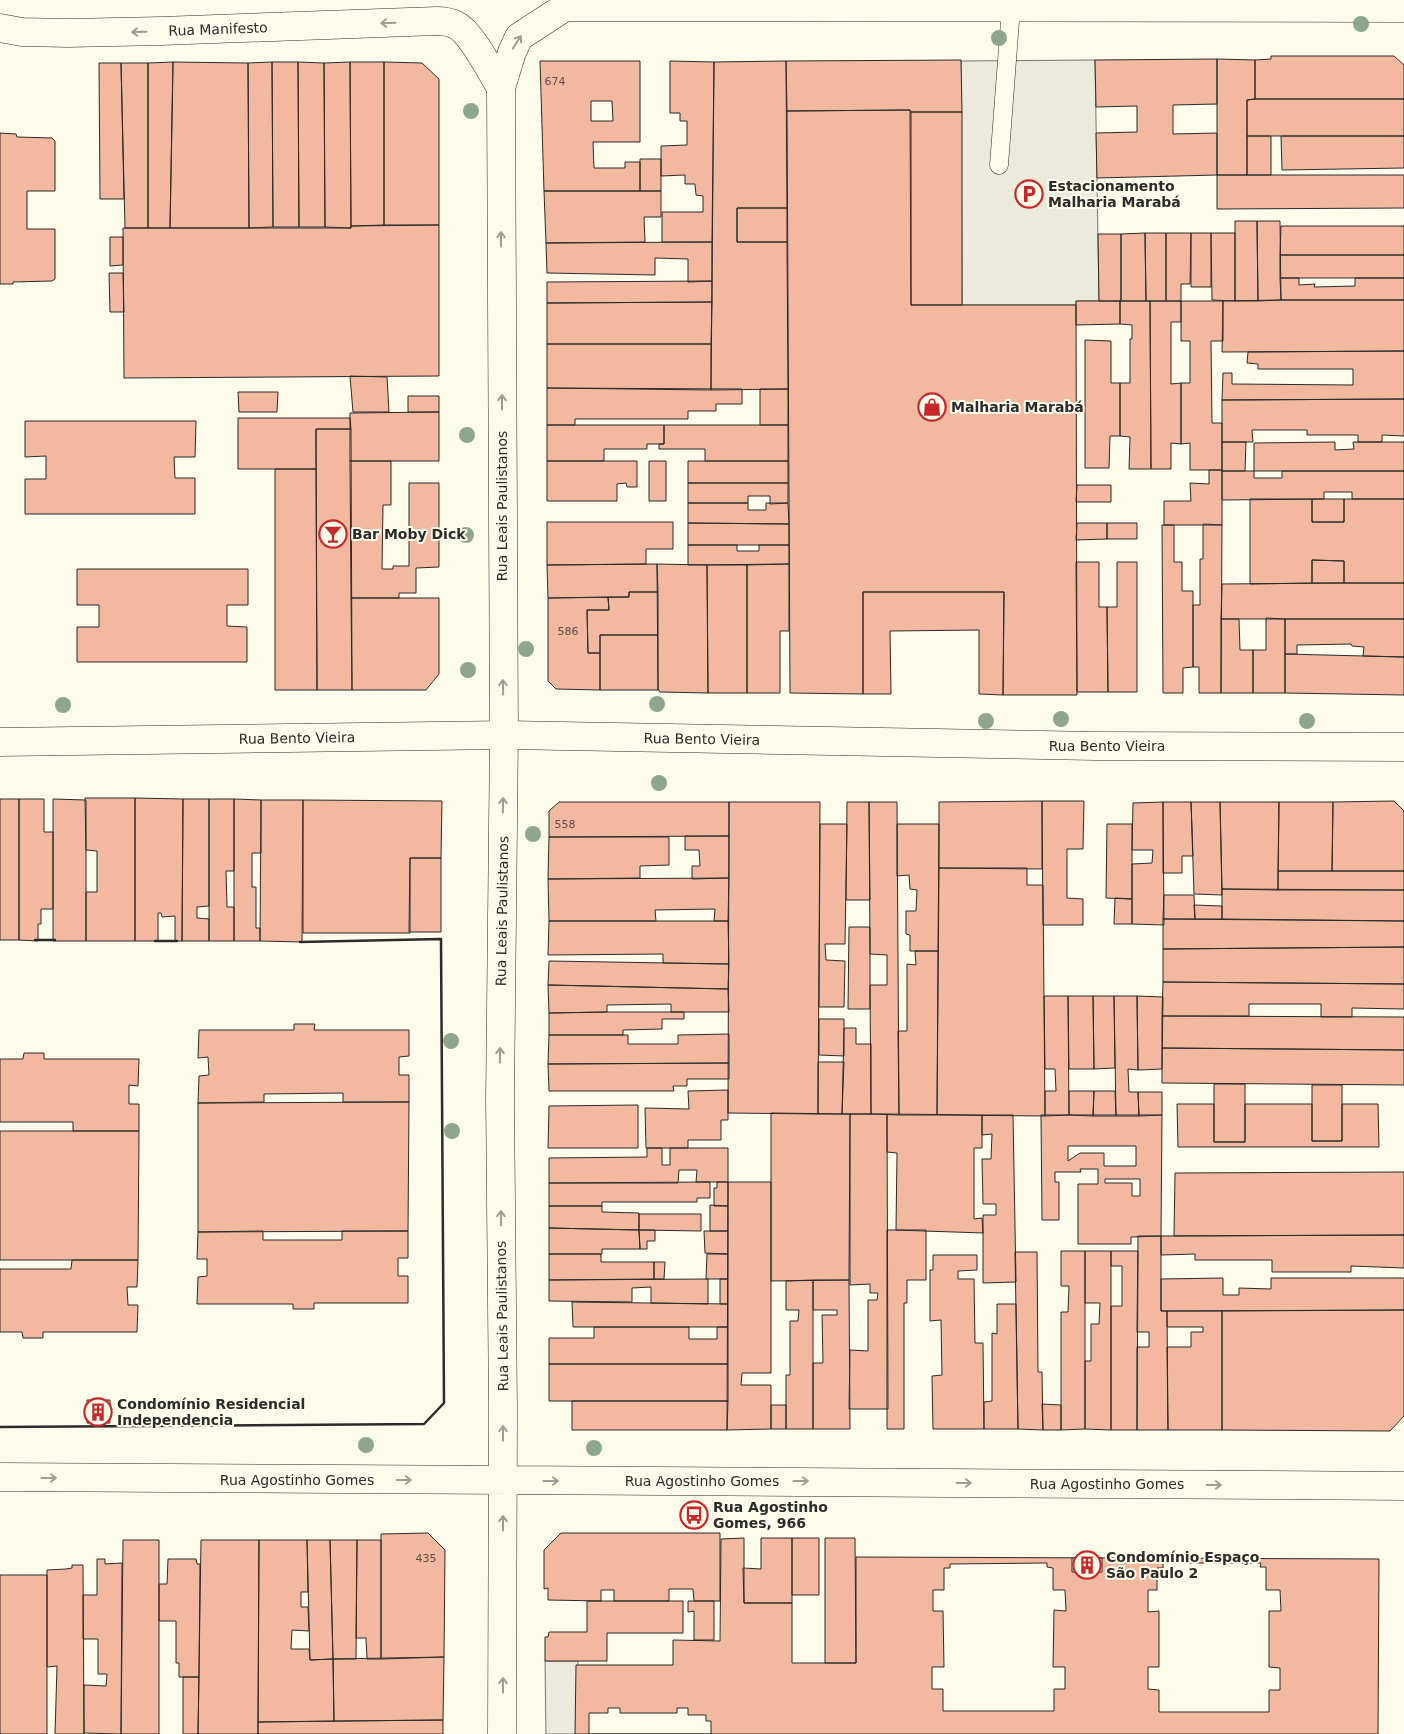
<svg xmlns="http://www.w3.org/2000/svg" width="1404" height="1734" viewBox="0 0 1404 1734" font-family="'DejaVu Sans',sans-serif">
<style>
.green{fill:#ecebdb;stroke:#74746e}
.parking{fill:#eceadb;stroke:#74746e}
.building{fill:#f2b8a0;stroke:#2b2b2b;fill-rule:evenodd}
.lines{fill:none;stroke-linecap:round;stroke-linejoin:round}
.lane-casing{stroke:#2b2b2b;stroke-width:19}
.street-casing{stroke:#2b2b2b;stroke-width:29}
.secondary-casing{stroke:#2b2b2b;stroke-width:29}
.lane{stroke:#fdfbea;stroke-width:18}
.street{stroke:#fdfbea;stroke-width:28}
.secondary{stroke:#fdfbea;stroke-width:28}
.wall{stroke:#2b2b2b;stroke-width:2.5}
.tree{fill:#8ea78a}
.oneway{stroke:#9e9d94}
.labels{text-anchor:middle;dominant-baseline:central;stroke-width:4;stroke-linejoin:round;paint-order:stroke}
.number-label{font-size:11px;fill:#5d4e48}
.street-label{font-size:14px;fill:#2b2b2b;stroke:#fdfbea}
.poi-label{font-size:14px;font-weight:bold;fill:#2b2b2b;stroke:#fdfbea;text-anchor:start}
</style>
<rect width="100%" height="100%" fill="#fdfbea"/>
<!-- green -->
<path class="green" d="M545 1661H578L576 1734H546Z"/>
<!-- parking -->
<path class="parking" d="M1095 60 1099 301H1076V305H962L961 61Z"/>
<!-- building -->
<path class="building" d="M1271 56H1394L1404 65V99H1255V60L1271 59Z
M1217 59V104L1173 105V134L1217 133V175L1097 178 1096 133 1137 132V106L1096 107 1095 60Z
M1217 59 1255 60V99L1247 100V175H1217Z
M961 60 962 112H911L910 110 787 111 786 61Z
M540 61H640V142H593L594 168H625V162H640V191H544ZM591 101H612L613 121H591Z
M670 61 714 62 712 242H662V212H703V196L696 195 695 184H685V175L661 176V146L687 145V121H680V113H670Z
M786 61 787 208H737V242H787L788 389 711 390 714 62Z
M173 62 248 63 249 228H170Z
M173 62 170 228H148V63Z
M272 62H298L299 227H273Z
M272 62 273 227 249 228 248 63Z
M298 62 324 63 325 227H299Z
M350 62H384V225L351 226Z
M350 62 351 228 325 227 324 63Z
M384 62 422 63 439 79V225H384Z
M99 63H121L124 199H100Z
M121 63H148V228H125Z
M1255 99H1404V136H1247V100Z
M910 110 911 305H1076L1077 695H1003L1004 592H863V694L790 693 787 111Z
M911 112H962V305H911Z
M0 133 16 134 17 137 52 138 55 141V191H27V229H55V279L52 281 13 282V284H0Z
M1247 136H1271V175H1247Z
M1281 136H1404V168L1282 170Z
M640 159H661V191H640Z
M1217 175H1404V208L1217 209Z
M544 191H661V217H644L645 242 546 243Z
M737 208H787V242H737Z
M1235 221H1257L1258 301H1235Z
M1257 221H1280L1281 300 1258 301Z
M439 225V376L124 378 123 228H351V226Z
M1281 226H1404V255H1280Z
M1145 233H1166V301H1146Z
M1145 233 1146 301H1121V234Z
M1166 233H1191L1190 284H1181V301H1166Z
M1191 233H1211V287H1191Z
M1211 233H1235V301L1212 300Z
M1098 234H1121V301H1099Z
M110 237H123V265L110 266Z
M712 242V281L688 282V259L655 258V275L547 273 546 243Z
M1280 255H1404V278H1280Z
M109 273H123L124 312H110Z
M1280 278H1299V285L1315 284 1314 287 1355 286V278H1404V300H1281Z
M712 281V302L547 303V282Z
M1281 300H1404V351L1222 352 1223 301Z
M1076 301H1120V324L1076 325Z
M1120 301H1150L1151 469H1129L1130 437 1120 436V383H1130V339H1132V325L1120 324Z
M1150 301H1181V322H1171V384L1181 383V444L1171 443V469H1151Z
M1181 301H1223V341H1211L1212 423H1222V470H1190V443L1181 444V383H1190V341H1181Z
M712 302 711 344H547V303Z
M1085 340 1111 341V383H1120V436H1110L1109 468H1085Z
M547 344H711V390L547 388Z
M1404 351V399L1222 400 1223 373H1232V384L1353 385V369H1258V364L1247 363 1248 352Z
M350 376 387 377 389 412H353Z
M547 388 742 389V404H716V411H688V419H575V425H547Z
M760 389H788V425H760Z
M238 392H278L277 412H239Z
M408 396H439V412H408Z
M1404 399V436L1382 435V442H1358V435H1307V430H1252L1253 442H1222V400Z
M439 412V461H350V413Z
M238 418H350L351 429H316V469H238Z
M25 421H196L195 457H174L175 478H195V514H25V479H46V456L25 457Z
M547 425H664V444H647V449H604V461H547Z
M664 425H788V461H705V449H659V444H664Z
M316 429H351L352 690H317Z
M1222 442H1246L1245 471H1222Z
M1335 442V450L1354 449 1353 442H1404V471H1254V443Z
M350 461H391V505H383L382 569H393V566H409V483H439V567L416 568V593H399V598H351Z
M547 461H637V487H627L626 483 617 484V501H547Z
M649 461H666V501H649Z
M688 461H788V483H688Z
M275 469H316L317 690H275Z
M1209 470H1222V525H1164V501H1191L1190 483 1209 484Z
M1222 471H1254V478H1282V471H1404V499H1352V492H1324V499L1222 500Z
M688 483H788V503L770 504V496H748V503H688Z
M1077 485H1111V502H1076Z
M1250 499H1312V522H1344V499H1404V583H1344V561L1312 560V583L1250 584Z
M1312 499H1344V522H1312Z
M688 503H748V510H766V503H788L789 524 688 523Z
M547 522H673V549H646V564L547 565Z
M688 523 789 524V545H688Z
M1077 523H1107V539L1076 540Z
M1107 523H1137V539H1107Z
M1203 524 1222 525 1221 693H1199V667H1193V605H1200V559H1203Z
M1162 525H1174V562H1182V591H1193V667L1183 668V693H1163Z
M688 545H737V551H759V545H789V564L688 565Z
M1312 560 1344 561V583H1312Z
M1076 562H1099V607H1107L1108 692H1077Z
M1117 562H1137V692H1108L1107 607H1117Z
M657 564 707 565 708 693 660 692 659 690H658Z
M657 564 658 592H629V597L548 598 547 565Z
M789 564V631H780V693H747V565Z
M707 565H747V693H708Z
M77 569H248V605H227V626L247 627V662H77V627H99V605H77Z
M1344 583H1404V619H1221L1222 584Z
M629 592H658V635H600V653H588L587 610H609L608 597H629Z
M863 592H1004L1003 695 979 694V630L890 631 891 694H863Z
M608 597 609 610H587L588 653H600V690L556 689 548 681V598Z
M351 598H439V674L426 690H352Z
M1266 618 1285 619V693H1253V650H1266Z
M1221 619H1239L1240 650H1253V693H1221Z
M1285 619H1404V657L1363 656 1364 647 1352 646 1351 644 1297 645V654H1285Z
M600 635H658V690H600Z
M1285 654 1404 657V695L1285 693Z
M85 798H135V941H86V892H97V851L86 850Z
M135 798 183 799 182 941H175V916L162 917 161 913H158V941H135Z
M0 799H19V940H0Z
M19 799H44V832H53V909H41V924H38V941L19 940Z
M53 799 86 800V941H53Z
M183 799H209V906L197 907V918L209 919V941H182Z
M209 799H234V871H226L227 907H234V941H209Z
M234 799 261 800V853H252V887H256V928H260V941H234Z
M261 800H303L302 942 260 941Z
M303 800 442 801 441 858H410V933H303Z
M1042 801H1084L1083 849H1067V898L1083 899V925H1043Z
M1042 801V869L939 868V802Z
M1394 801 1404 811V871H1332L1333 802Z
M559 802H729V836L549 837V811Z
M729 802H820L818 1114 728 1113Z
M847 802H869L870 900H846Z
M869 802H897L899 1115 871 1114 870 985H887V955L870 954Z
M1163 802 1164 925 1132 924V864L1152 863 1153 850H1132L1133 803Z
M1163 802H1191L1193 856H1182V873H1163Z
M1191 802H1220L1222 895 1194 894Z
M1220 802H1279L1278 890 1222 889Z
M1279 802H1333L1332 871H1278Z
M820 824H847L845 944H825L826 960 845 961 844 1007H819Z
M897 824H939L938 951H910V935L906 934V911H916L917 890 910 889 909 875 897 876Z
M1107 824H1132V899L1106 898Z
M685 836H729V878L692 879V866H700L699 850H685Z
M549 837H669V865L640 866V878L548 879Z
M410 858H441V932H409Z
M939 868H1027V885H1043L1045 1116 937 1115Z
M1278 871H1404V890H1278Z
M729 878 728 921H714L715 909 655 910 656 921H549L548 879Z
M1222 889 1404 890V921L1222 919Z
M1164 895H1194L1195 919H1163Z
M1115 898 1132 899V924H1114Z
M1194 905 1222 906V919H1195Z
M1163 919 1404 921V947L1163 949Z
M549 921H728L729 964 663 963V954L548 955Z
M849 927H870V1009H848Z
M1404 947V984L1163 982V949Z
M915 951H938L937 1115H899L898 1031H907V964L916 965Z
M549 961 729 964 728 989 548 985Z
M1163 982 1404 984V1009L1352 1008V1017H1321V1004H1249V1016H1162Z
M548 985 728 989 729 1012H671V1004L607 1005V1012L549 1013Z
M1044 996H1068L1069 1115 1045 1116V1091H1056L1055 1069H1045Z
M1068 996H1093L1094 1069H1069Z
M1093 996H1114L1115 1068 1094 1069Z
M1114 996H1137L1138 1070 1128 1069 1129 1092H1138L1139 1116H1116Z
M1137 996 1163 997 1162 1069 1138 1070Z
M607 1012H684V1019H662V1029L623 1030V1035H549V1013Z
M1162 1016 1404 1017V1050L1162 1048Z
M819 1019H844V1056L819 1055Z
M294 1024H315L314 1030H409V1056L399 1057V1075H409V1102H343V1093L264 1094V1102L198 1103 199 1076 209 1075 208 1057 198 1058 199 1030H294Z
M844 1028H856V1044H871V1114H842Z
M729 1034V1063L548 1064 549 1035H628V1044H678V1035Z
M1162 1048 1404 1050V1085L1162 1083Z
M24 1053H44V1059H139L138 1086 129 1085V1104H139V1131H73V1122H0V1059H23Z
M818 1062H844L842 1114H818Z
M729 1063V1079H687V1086H673L674 1091H549L548 1064Z
M1214 1084H1245V1142H1214Z
M1312 1085H1342V1141H1312Z
M728 1090V1120H721V1140H688V1148H646L645 1108 689 1109 688 1091Z
M1069 1091H1094L1093 1116 1069 1115Z
M1094 1091H1115L1116 1116H1093Z
M1138 1092H1162V1115L1139 1116Z
M409 1102 408 1231 198 1232V1103Z
M1177 1104H1214V1142H1245V1104H1312V1141H1342V1104H1378L1379 1147H1178Z
M638 1105V1148H548L549 1106Z
M771 1113 850 1114 849 1280 771 1281Z
M850 1114H887L888 1409H849L850 1350 868 1351V1300H877L878 1293H870V1284L850 1285Z
M887 1114 982 1115V1148H974V1219L982 1218 983 1233 896 1230 897 1153 887 1152Z
M982 1115H1013L1016 1282 983 1283V1215H996V1204H983L982 1159H991L992 1134 982 1135Z
M1041 1115H1162L1161 1236 1131 1237V1244H1078V1184H1098V1169H1080L1081 1172H1055V1182H1059V1220H1042ZM1068 1146H1136V1166H1104V1153H1080L1068 1161ZM1105 1179H1140V1196H1132V1183H1105Z
M0 1131H139L138 1260H0Z
M647 1148H662V1165H670V1148H728V1182H696L697 1170H679L678 1183H549V1158L647 1157Z
M1404 1172V1235L1174 1236 1175 1173Z
M710 1182V1198H697V1202H602V1206H549V1183Z
M717 1182H728V1206H714V1188H717Z
M728 1182H771V1373H742L741 1385H771V1429L727 1430Z
M710 1205 728 1206V1231H710Z
M549 1206H602V1212L639 1213V1230L549 1228Z
M639 1214H701V1231L639 1230Z
M549 1228 639 1230 640 1249H602V1254H549Z
M639 1230H655V1241H647V1249H640Z
M887 1230H926V1280H907V1303H904V1429H887Z
M263 1231V1240H342V1231H408V1258H398V1276H408V1303H314V1309H293V1304H197L198 1277 207 1276V1259H197L198 1232Z
M704 1231H728V1254L705 1253Z
M1404 1235V1268L1351 1266V1272H1272V1260H1195V1254L1161 1255V1236Z
M1138 1236H1161V1311H1167L1168 1430H1137V1347H1149V1332H1137Z
M1061 1251H1085V1429L1061 1430V1312H1068L1069 1286H1061Z
M1085 1251H1111V1430L1085 1429V1361H1091V1324H1099L1100 1303H1085Z
M1111 1251H1138L1137 1430H1111V1306H1122V1266H1111Z
M1015 1252H1037L1038 1372H1042L1043 1430 1018 1429Z
M549 1254H601V1262H654V1279L549 1280Z
M707 1254H728V1279H706Z
M933 1255H977V1270L958 1271V1279H974L975 1343H983L984 1429H933L932 1376 942 1375 941 1320 930 1321V1270H933Z
M72 1260H138L137 1287H127L128 1305H138L137 1332H43V1338H23L22 1332H0V1269H71Z
M654 1262H665L664 1279H654Z
M1223 1278V1295H1239V1288L1271 1289V1278H1404V1310L1161 1311V1279Z
M708 1279V1304L651 1303V1287L632 1288V1302L549 1301V1280Z
M720 1279H728V1304H720Z
M813 1280H849L850 1429H813V1363H823L822 1315H837V1310H813Z
M813 1280V1429H786V1375H790V1321H798L799 1310H786V1281Z
M572 1302 728 1304V1327H573Z
M997 1304H1016L1018 1429H984V1402L992 1401V1333L997 1334Z
M1404 1310V1416L1390 1431 1222 1430V1311Z
M1167 1311H1222V1430H1168L1167 1347H1191V1332H1203V1327H1167Z
M594 1327H689V1339H717V1327H728V1364H549V1338H594Z
M549 1364H728V1401H549Z
M87 1400H110V1423H87Z
M572 1401H728L727 1430H572Z
M1042 1404 1061 1405V1430H1043Z
M771 1405H786V1429H771Z
M428 1533 445 1550 444 1657 381 1659V1534Z
M561 1533H720V1601H694L693 1589H669V1601H614V1590H601V1601L548 1600V1588L544 1589V1550Z
M744 1538V1603H792V1663H856V1557L1379 1559 1378 1734H575L576 1665H673V1640L720 1641 721 1539Z
M761 1538H792V1603H744L743 1568 761 1569Z
M792 1538H819V1595H792Z
M825 1538H855L856 1663H825Z
M123 1540H159V1734H121Z
M201 1540H259L258 1734H198Z
M259 1540H307L308 1592H301V1607H308L309 1631 292 1630 291 1649H309L310 1660 333 1659 334 1721 258 1722Z
M307 1540H330L333 1659 310 1660Z
M330 1540H357L356 1659H333Z
M357 1540H381V1659H367L366 1638H356Z
M1072 1558H1102V1572H1072Z
M97 1559H105V1564L122 1563 121 1734 84 1733V1685L106 1686 107 1674H98V1639H83V1595H97Z
M168 1559H196L197 1564H200L199 1677H179V1663H176V1621H159V1584H167Z
M1047 1563V1567L1053 1568V1590H1065L1066 1611 1054 1610 1053 1667H1065V1689H1054V1711H943V1689H932V1667H944L943 1611H933V1590H944V1568H950V1564Z
M1163 1563H1261L1260 1567H1266V1590H1280L1281 1611H1269V1667L1280 1668V1690H1269V1712H1159V1690L1148 1689V1667H1159V1611L1148 1612V1590H1157V1568H1163Z
M72 1565H83L84 1734H55L57 1666 47 1667V1570L66 1569 72 1568Z
M0 1575H47V1734H0Z
M587 1601H683V1633H607V1661H545V1637H548L549 1632H587Z
M688 1601H714V1640H694V1611L688 1612Z
M444 1657 443 1720 334 1721 333 1659Z
M183 1677H199L198 1734H183Z
M608 1708H620V1713H677V1708H688V1715H706V1721H711V1734H589V1713H608Z
M443 1720V1734H258V1722Z"/>
<g class="lines">
<!-- lane casing -->
<g class="lane-casing">
<path id="lane" d="M999 165 1011 8"/>
</g>
<!-- street casing -->
<g class="street-casing">
<path id="street" d="M0 28 22 32 68 33 161 31 437 21C444 21 450 22 456 25 472 33 491 72 501 88
M0 742 504 735 1094 746 1404 747"/>
</g>
<!-- secondary casing -->
<g class="secondary-casing">
<path id="secondary" d="M0 1477C468 1481 936 1481 1404 1486
M502 1734 503 1409 500 1099 504 735 501 88 512 52 519 37 565 7 1404 8"/>
</g>
<!-- lane -->
<use href="#lane" class="lane"/>
<!-- street -->
<use href="#street" class="street"/>
<!-- secondary -->
<use href="#secondary" class="secondary"/>
<!-- wall -->
<path class="wall" d="M35 940H55
M155 941H177
M0 1427 424 1424 444 1403 441 939 300 942"/>
</g>
<!-- trees -->
<g class="tree">
<circle cx="1361" cy="24" r="8"/>
<circle cx="999" cy="38" r="8"/>
<circle cx="471" cy="111" r="8"/>
<circle cx="467" cy="435" r="8"/>
<circle cx="466" cy="535" r="8"/>
<circle cx="526" cy="649" r="8"/>
<circle cx="468" cy="670" r="8"/>
<circle cx="657" cy="704" r="8"/>
<circle cx="63" cy="705" r="8"/>
<circle cx="1061" cy="719" r="8"/>
<circle cx="986" cy="721" r="8"/>
<circle cx="1307" cy="721" r="8"/>
<circle cx="659" cy="783" r="8"/>
<circle cx="533" cy="834" r="8"/>
<circle cx="451" cy="1041" r="8"/>
<circle cx="452" cy="1131" r="8"/>
<circle cx="366" cy="1445" r="8"/>
<circle cx="594" cy="1448" r="8"/>
</g>
<!-- one-way arrows -->
<defs><path id="oneway-shaft" d="M-6 0H5M1.5-3L5.5 0L1.5 3" fill="none" stroke-width="1.6" stroke-linecap="round" stroke-linejoin="round" transform="scale(1.25)"/></defs>
<g class="oneway">
<use href="#oneway-shaft" transform="translate(388 23) rotate(178)"/>
<use href="#oneway-shaft" transform="translate(139 32) rotate(179)"/>
<use href="#oneway-shaft" transform="translate(517 42) rotate(-58)"/>
<use href="#oneway-shaft" transform="translate(501 239) rotate(-90)"/>
<use href="#oneway-shaft" transform="translate(502 402) rotate(-90)"/>
<use href="#oneway-shaft" transform="translate(503 687) rotate(-91)"/>
<use href="#oneway-shaft" transform="translate(503 805) rotate(-89)"/>
<use href="#oneway-shaft" transform="translate(500 1055) rotate(-89)"/>
<use href="#oneway-shaft" transform="translate(501 1218) rotate(-91)"/>
<use href="#oneway-shaft" transform="translate(503 1433) rotate(-90)"/>
<use href="#oneway-shaft" transform="translate(49 1478)"/>
<use href="#oneway-shaft" transform="translate(404 1480)"/>
<use href="#oneway-shaft" transform="translate(551 1481)"/>
<use href="#oneway-shaft" transform="translate(801 1481)"/>
<use href="#oneway-shaft" transform="translate(964 1483)"/>
<use href="#oneway-shaft" transform="translate(1214 1485)"/>
<use href="#oneway-shaft" transform="translate(503 1523) rotate(-90)"/>
<use href="#oneway-shaft" transform="translate(503 1685) rotate(-90)"/>
</g>
<!-- icons -->
<defs>
<g id="parking-ring" transform="scale(1.4375)"><circle r="9.5" fill="#fdfbea" stroke="#c62828" stroke-width="1.5"/><path d="M-3.5-5.5H1a3.5 3.5 0 0 1 0 7H-1V5.5H-3.5ZM-1-3.4V-.6H.8a1.4 1.4 0 0 0 0-2.8Z" fill="#c62828"/></g>
<g id="shop-ring" transform="scale(1.4375)"><circle r="9.5" fill="#fdfbea" stroke="#c62828" stroke-width="1.5"/><path d="M-5-2.5h2.3a2.7 3.5 0 0 1 5.4 0H5L5.5 6h-11ZM-1.5-2.5h3a1.5 2.3 0 0 0-3 0Z" fill="#c62828"/></g>
<g id="bar-ring" transform="scale(1.4375)"><circle r="9.5" fill="#fdfbea" stroke="#c62828" stroke-width="1.5"/><path d="M-6-5H6L.8 .8V4.5H3.5V6h-7V4.5H-.8V.8Z" fill="#c62828"/></g>
<g id="building-ring" transform="scale(1.4375)"><circle r="9.5" fill="#fdfbea" stroke="#c62828" stroke-width="1.5"/><path d="M-4-6H4V6H1V3H-1V6H-4ZM-2.5-4.3h1.7v1.8h-1.7ZM.8-4.3h1.7v1.8H.8ZM-2.5-1h1.7V.8h-1.7ZM.8-1h1.7V.8H.8Z" fill="#c62828"/></g>
<g id="bus-ring" transform="scale(1.4375)"><circle r="9.5" fill="#fdfbea" stroke="#c62828" stroke-width="1.5"/><path d="M-5-6H5V4H4V6H2V4H-2V6H-4V4H-5ZM-3.5-4V0h7V-4ZM-3.5 1.2v1.5H-2V1.2ZM2 1.2v1.5H3.5V1.2Z" fill="#c62828"/></g>
</defs>
<g fill-rule="evenodd">
<use href="#parking-ring" x="1029" y="194"/>
<use href="#shop-ring" x="932" y="407"/>
<use href="#bar-ring" x="333" y="534"/>
<use href="#building-ring" x="98" y="1412"/>
<use href="#bus-ring" x="694" y="1515"/>
<use href="#building-ring" x="1087" y="1565"/>
</g>
<g class="labels">
<!-- number labels -->
<g class="number-label">
<text x="555" y="81">674</text>
<text x="568" y="631">586</text>
<text x="565" y="824">558</text>
<text x="426" y="1558">435</text>
</g>
<!-- street labels -->
<g class="street-label">
<text transform="translate(218 29) rotate(-2)">Rua Manifesto</text>
<text transform="translate(502 506) rotate(-90)">Rua Leais Paulistanos</text>
<text transform="translate(297 738) rotate(-1)">Rua Bento Vieira</text>
<text transform="translate(702 739) rotate(1)">Rua Bento Vieira</text>
<text x="1107" y="746">Rua Bento Vieira</text>
<text transform="translate(502 911) rotate(-89)">Rua Leais Paulistanos</text>
<text transform="translate(502 1316) rotate(-91)">Rua Leais Paulistanos</text>
<text x="297" y="1480">Rua Agostinho Gomes</text>
<text x="702" y="1481">Rua Agostinho Gomes</text>
<text x="1107" y="1484">Rua Agostinho Gomes</text>
</g>
<!-- poi labels -->
<g class="poi-label">
<text x="1048" y="186">Estacionamento<tspan x="1048" dy="16">Malharia Marabá</tspan></text>
<text x="951" y="407">Malharia Marabá</text>
<text x="352" y="534">Bar Moby Dick</text>
<text x="117" y="1404">Condomínio Residencial<tspan x="117" dy="16">Independencia</tspan></text>
<text x="713" y="1507">Rua Agostinho<tspan x="713" dy="16">Gomes, 966</tspan></text>
<text x="1106" y="1557">Condomínio Espaço<tspan x="1106" dy="16">São Paulo 2</tspan></text>
</g>
</g>
</svg>
